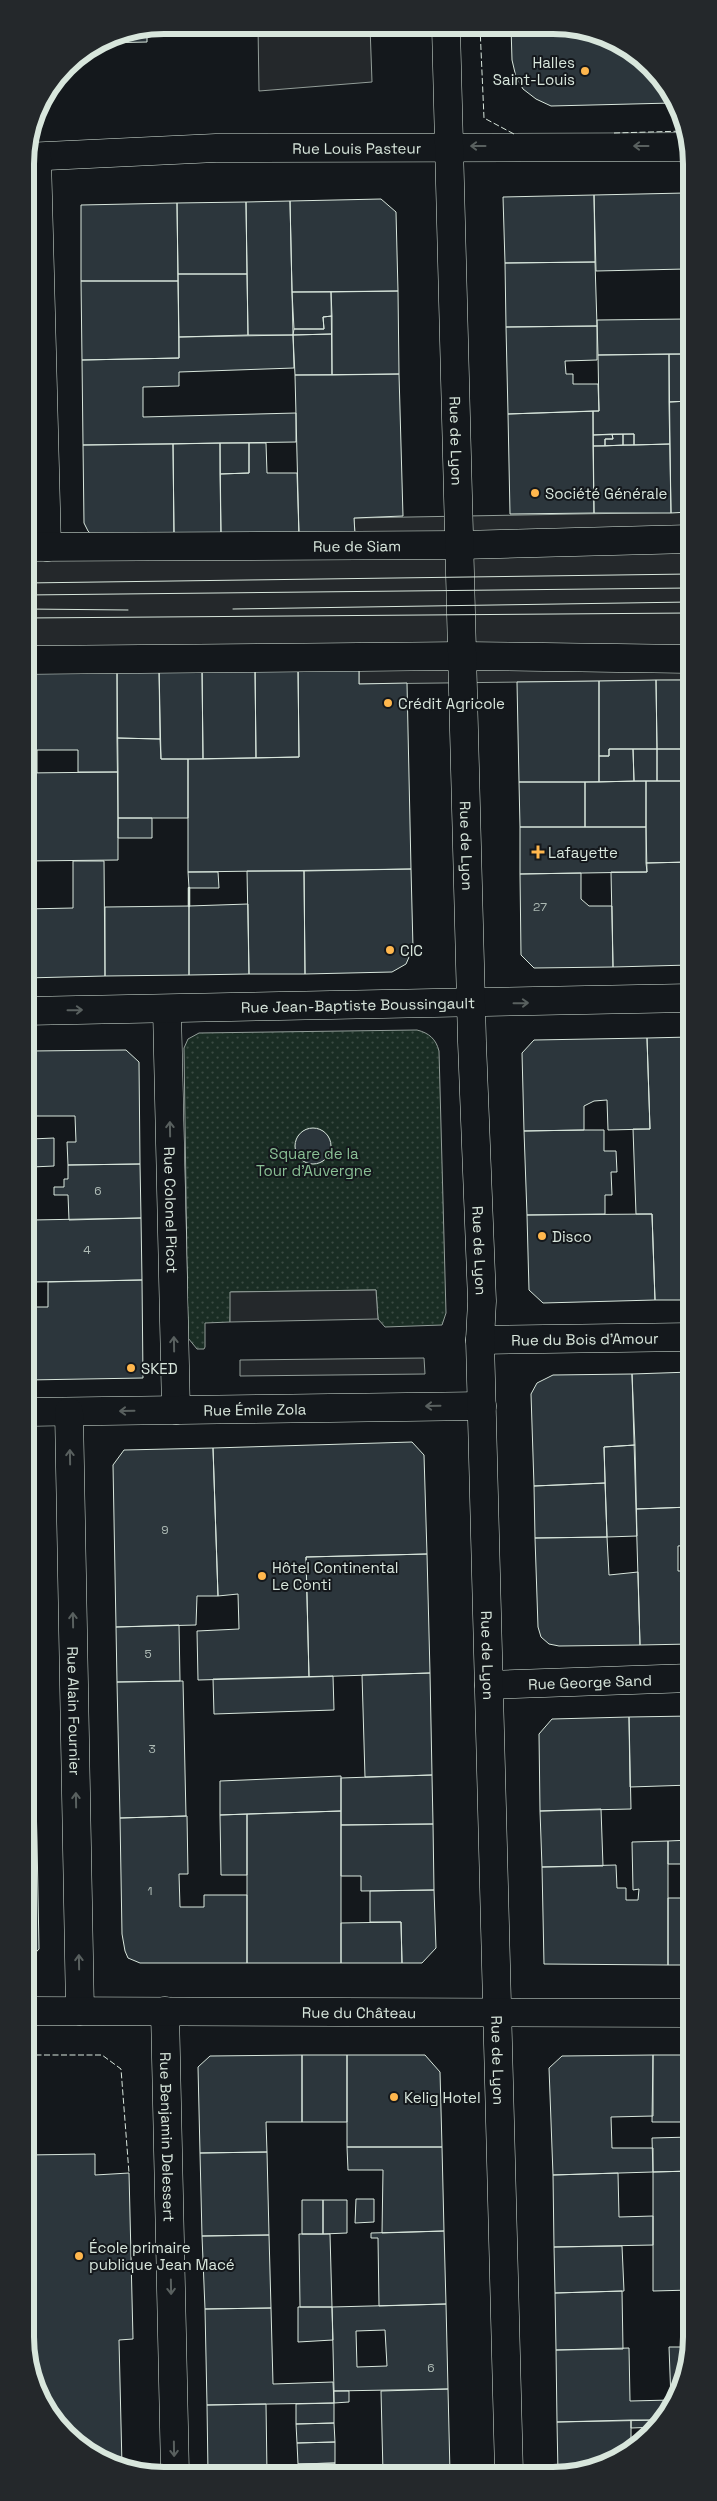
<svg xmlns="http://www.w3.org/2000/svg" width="717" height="2501" viewBox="0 0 717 2501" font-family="'Space Grotesk',sans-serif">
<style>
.park{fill:url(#park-dots);stroke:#939e99}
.parking{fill:#24282b;stroke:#939e99}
.building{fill:#2c363c;stroke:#d8e6dc;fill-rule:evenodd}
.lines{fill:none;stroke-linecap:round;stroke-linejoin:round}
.street-casing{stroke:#d8e6dc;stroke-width:29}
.secondary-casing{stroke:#d8e6dc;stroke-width:29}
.street{stroke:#14181c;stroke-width:28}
.secondary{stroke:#14181c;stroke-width:28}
.tram{stroke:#d8e6dc;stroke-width:1}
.fence{stroke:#d8e6dc;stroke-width:1;stroke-dasharray:6 2.5;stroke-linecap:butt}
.wall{stroke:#d8e6dc;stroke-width:2.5}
.oneway{stroke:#59605f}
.poi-dot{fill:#ffb74d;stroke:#14181c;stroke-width:2}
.labels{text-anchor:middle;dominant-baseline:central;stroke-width:4;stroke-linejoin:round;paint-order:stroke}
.number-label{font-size:12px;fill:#adbab4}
.poi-label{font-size:15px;fill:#d8e6dc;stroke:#14181c;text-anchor:start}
.street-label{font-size:15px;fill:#d8e6dc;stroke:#14181c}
.park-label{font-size:15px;fill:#8ac095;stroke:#14181c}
.rim{fill:none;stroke:#d8e6dc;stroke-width:6}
</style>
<defs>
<pattern id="park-dots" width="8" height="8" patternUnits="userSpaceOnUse" patternTransform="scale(1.25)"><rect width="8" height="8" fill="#1a2d24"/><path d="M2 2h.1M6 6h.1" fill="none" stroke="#3b4b43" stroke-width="1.8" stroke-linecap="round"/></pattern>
</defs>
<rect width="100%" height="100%" fill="#14181c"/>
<!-- park -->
<path class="park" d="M417 1030C429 1033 436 1039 439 1051L446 1313 442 1325 385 1327 378 1319 376 1290 231 1292 230 1322 205 1323V1347L204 1349H197L188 1338 184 1048 188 1039 199 1033Z"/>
<!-- parking -->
<path class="parking" d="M258 26H370L372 82 259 91Z
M690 512V680L359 684V666L26 669V535L355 534 354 518Z
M376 1290 378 1319 230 1322V1292Z
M424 1358 425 1374 240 1376V1360Z"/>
<!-- building -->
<path class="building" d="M511 27 581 28 652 66 672 103 551 106 536 99 523 89 516 77 512 60Z
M147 28V42L100 43 111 35Z
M685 193H689L690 401 669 402V354H687Z
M685 193 686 269 596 271 594 195Z
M594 195 595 262 505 263 503 197Z
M381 199 396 212 398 291 292 292 290 201Z
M290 201 293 335H248L246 202Z
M246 202 247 274H178L177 203Z
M177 203 178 281H81V205Z
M595 262 597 326 506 327 505 263Z
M178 274H247L248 335 179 337Z
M81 281H178L179 358 82 360Z
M398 291 399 374 332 375 331 292Z
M292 292H331L332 316 323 317 324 329H294Z
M332 316V334L293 335 294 329H324L323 317Z
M687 319V354L598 355 597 320Z
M597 326V360L565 361 566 374H573V384H598L599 411 508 414 506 327Z
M332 334V375H295L293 335Z
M293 335 294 368 179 372V386L143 387V417L296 413V442L83 445 82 360 179 358V337Z
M669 354 670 444 634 445V434L593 435V411H599L598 355Z
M399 374 403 516 354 518 355 535H299L295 375Z
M690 401V512L671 513 669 402Z
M593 411 594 513 510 514 508 414Z
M612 434H623V445L605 446V439H613Z
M612 434 613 439H605V446H593V435Z
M623 434H634V445H623Z
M220 443 221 535H174L173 444Z
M220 443H249V473L220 474Z
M249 443H266L267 473H297L299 535H221L220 474 249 473Z
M173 444 174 535 91 534 88 531 84 523 83 445Z
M670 444 671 513H594L593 446Z
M298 666H359V684L407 683 411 869 188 872V759L299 757Z
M298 666 299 757 256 758 255 667Z
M202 667 203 759H161L159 668Z
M202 667H255L256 758 203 759Z
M117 668H159L160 739 117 738Z
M117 668 118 772H78V750H37V773H26V669Z
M656 680H690V749H657Z
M656 680 657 749H609V756H599V681Z
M599 681V782H519L517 682Z
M117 738 160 739 161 759H188V818H118Z
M609 749H633L634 781 599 782V756H609Z
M633 749H657V781H634Z
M657 749H687V778H690V781H657Z
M118 772V860L26 861V773Z
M646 781H690V862L646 863Z
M646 781V827H585V782Z
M519 782H585V827H520Z
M118 818H152V838H118Z
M520 827H646L647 872 520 874Z
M73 861H104L105 976 26 978V909L73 908Z
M690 862V965L613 967 611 872H647L646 863Z
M411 869 413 948 406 964 392 972 305 974 304 871Z
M247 871H304L305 974H249Z
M188 872H218L219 888H189Z
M581 873V899L589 906H612L613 967 534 968 521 955 520 874Z
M248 904 249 974 189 975V906Z
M189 906V975L105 976V907Z
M690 1037 691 1300H655L652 1214H636L633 1129H650L647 1038Z
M647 1038 650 1129 608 1130 607 1100 594 1101 584 1106V1130L524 1131 522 1053 534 1040Z
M126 1050 139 1062 140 1164 68 1165 67 1142H76L75 1116H31L30 1051Z
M30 1051 31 1116 26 1118V1052Z
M26 1118H31L33 1282H26Z
M295 1146a18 18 0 1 1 36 0a18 18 0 1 1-36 0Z
M584 1130H604V1151H616L617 1172H611L612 1195H605V1214L527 1215 524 1131Z
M54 1138V1166L32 1167 31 1139Z
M140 1164 141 1218 69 1220 68 1195H54V1187H64V1179H68V1165Z
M652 1214 655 1300 543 1303 529 1290 527 1215Z
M141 1218 142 1280 33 1282 32 1220Z
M142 1280 143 1378 27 1380 26 1307H48V1282Z
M691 1372V1507L636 1509 632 1374Z
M632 1374 635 1445 604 1447 605 1483 534 1486 531 1394 537 1383 553 1375Z
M412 1442 424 1455 427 1554 306 1557 309 1677 198 1680 197 1631 239 1629 238 1594 218 1596 213 1448Z
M635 1445 637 1536 607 1537 604 1447Z
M213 1448 218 1596H197L196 1625 116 1627 113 1465 124 1450Z
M27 1463 29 1465 31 1554H27Z
M605 1483 607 1537 535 1538 534 1486Z
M691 1507V1545L678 1546V1571H691V1644L640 1645 636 1509Z
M607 1537 609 1575 638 1572 640 1645 559 1646 549 1644 541 1637 538 1627 535 1538Z
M27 1554H31L32 1615H27Z
M427 1554 430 1673 309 1677 306 1557Z
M27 1615H32L34 1723H27Z
M179 1625 180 1681 117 1682 116 1627Z
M430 1673 432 1775 365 1777 362 1675Z
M333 1676 334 1710 214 1714 213 1679Z
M183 1681 186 1816 120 1818 117 1682Z
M691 1716V1785L630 1787 629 1717Z
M629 1717 631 1809 540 1811 539 1734 552 1719Z
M27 1723H34L37 1841 27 1842Z
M432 1775 433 1824 341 1825V1778Z
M341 1776V1811L220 1815V1781Z
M601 1809 603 1866 542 1867 540 1811Z
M341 1811V1963H247V1814Z
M247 1814V1875H221L220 1815Z
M187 1816 188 1874H179L180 1907H204V1895H247V1963H140L128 1958 125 1951 122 1934 120 1818Z
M433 1824 434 1890 361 1891V1876H341V1825Z
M691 1840V1864H668V1841Z
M37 1841 39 1949 27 1962V1842Z
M668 1841V1965L544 1964 542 1867 616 1865 617 1888H626V1900H638L639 1889 633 1890 632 1842Z
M434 1890 436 1948 422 1963H402L401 1922H370V1891Z
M668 1898H691V1965H668Z
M401 1922 402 1963H341V1923Z
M302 2055H347V2122H302Z
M302 2055V2122H266L267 2152 200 2153 198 2067 210 2056Z
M347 2055H425L440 2072 442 2147H347Z
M653 2055V2116L611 2117 612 2148H653V2172L553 2175 549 2068 562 2056Z
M653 2055H691V2122H652Z
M691 2137 692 2171 653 2172 652 2138Z
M347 2147H442L444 2231 382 2233 383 2170H348Z
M267 2152 269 2235 202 2236 200 2153Z
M95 2154V2175L129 2173 133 2339 119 2340 122 2466 66 2436 31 2370 27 2155Z
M692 2171V2290L653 2291V2172Z
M618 2173 619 2217 653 2216V2245L554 2247 553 2175Z
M356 2199H374V2222L355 2223Z
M302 2200H323V2234H302Z
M323 2200H347V2233L323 2234Z
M444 2231 446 2304 379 2306 378 2238H371V2233Z
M299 2234H330L332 2307H300Z
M269 2235 271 2308 205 2309 202 2236Z
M622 2246 624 2291 555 2293 554 2247Z
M622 2291 623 2349 556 2350 555 2293Z
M446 2304 448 2389 334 2391 332 2307ZM385 2330 387 2366 357 2367 356 2331Z
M298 2307H332L333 2340 298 2342Z
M271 2308 273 2384 333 2382 334 2403 207 2405 205 2309Z
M669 2347H692L682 2390 663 2420 557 2422 556 2350 629 2348 630 2401 671 2400Z
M448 2389 450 2473H383L381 2391Z
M334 2391H349V2402L334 2403Z
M334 2403V2423L296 2424V2404Z
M266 2404 267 2473H208L207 2405Z
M631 2420H663L659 2427 631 2428Z
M631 2420V2451L622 2458 580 2473H558L557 2422Z
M334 2423 335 2442 297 2443 296 2424Z
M335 2442V2463L298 2464 297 2443Z
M335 2463V2473H298V2464Z"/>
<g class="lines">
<!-- street casing -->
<g class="street-casing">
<g id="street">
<path id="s1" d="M25 157 216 148 689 147"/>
<path d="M37 157 47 547"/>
<path id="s2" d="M26 547 460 545 690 539"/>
<path d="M26 660 463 656 690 659"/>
<path id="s3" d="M167 1009 176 1410"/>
<path id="s4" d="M26 1011 690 998"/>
<path id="s5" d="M480 1340 691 1337"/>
<path id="s6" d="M27 1412 482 1406"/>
<path id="s7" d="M69 1412 80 2011"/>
<path id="s8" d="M489 1685 691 1678"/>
<path id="s9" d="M165 2011 175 2473"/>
</g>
</g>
<!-- secondary casing -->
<g class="secondary-casing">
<g id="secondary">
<path id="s10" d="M446 27 472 1042 482 1301 480 1340 509 2473"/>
<path id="s11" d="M27 2011 691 2013"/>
</g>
</g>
<!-- street -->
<use href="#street" class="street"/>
<!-- secondary -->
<use href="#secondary" class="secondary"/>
<!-- tram -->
<path class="tram" d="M26 583 690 574
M26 595 690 588
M26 609 128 610
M233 609 690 602
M26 618 690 613"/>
<!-- fence -->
<path class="fence" d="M480 27 484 118 514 134
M614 133 686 131
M27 2055H102L121 2069 129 2173"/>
<!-- wall -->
<path class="wall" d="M189 888V906"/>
</g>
<!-- one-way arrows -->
<defs><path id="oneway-shaft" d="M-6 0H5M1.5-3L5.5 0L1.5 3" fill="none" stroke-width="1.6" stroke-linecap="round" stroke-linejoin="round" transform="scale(1.25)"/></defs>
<g class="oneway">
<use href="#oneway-shaft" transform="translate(478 146) rotate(-180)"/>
<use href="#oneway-shaft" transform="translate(641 146) rotate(-180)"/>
<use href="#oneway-shaft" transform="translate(521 1003) rotate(-1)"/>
<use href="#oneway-shaft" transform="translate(75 1010) rotate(-1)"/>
<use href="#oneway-shaft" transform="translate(170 1129) rotate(-91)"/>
<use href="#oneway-shaft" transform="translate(174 1344) rotate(-91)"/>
<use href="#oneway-shaft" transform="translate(433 1406) rotate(179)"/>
<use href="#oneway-shaft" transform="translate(127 1411) rotate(179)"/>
<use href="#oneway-shaft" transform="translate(70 1457) rotate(-91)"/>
<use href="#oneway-shaft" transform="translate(73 1620) rotate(-91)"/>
<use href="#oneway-shaft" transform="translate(76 1800) rotate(-91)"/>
<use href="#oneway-shaft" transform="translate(79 1962) rotate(-91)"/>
<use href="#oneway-shaft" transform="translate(171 2287) rotate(89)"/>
<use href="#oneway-shaft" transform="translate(174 2449) rotate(89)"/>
</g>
<!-- markers -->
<g class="poi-dot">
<circle cx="585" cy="71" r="5"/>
<circle cx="535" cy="493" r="5"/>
<circle cx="388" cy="703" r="5"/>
<path d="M535.5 844.5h5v5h5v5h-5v5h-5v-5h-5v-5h5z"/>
<circle cx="390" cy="950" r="5"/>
<circle cx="542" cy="1236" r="5"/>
<circle cx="131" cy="1368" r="5"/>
<circle cx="262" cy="1576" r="5"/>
<circle cx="394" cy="2097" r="5"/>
<circle cx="79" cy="2256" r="5"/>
</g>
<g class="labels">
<!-- number labels -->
<g class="number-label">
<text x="540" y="907">27</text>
<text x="98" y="1191">6</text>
<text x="87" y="1250">4</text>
<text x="165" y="1530">9</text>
<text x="148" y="1654">5</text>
<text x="152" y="1749">3</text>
<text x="150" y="1891">1</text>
<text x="431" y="2368">6</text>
</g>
<!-- poi labels -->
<g class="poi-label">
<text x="575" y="62" text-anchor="end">Halles<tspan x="575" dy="17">Saint-Louis</tspan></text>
<text x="545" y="493">Société Générale</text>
<text x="398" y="703">Crédit Agricole</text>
<text x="548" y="852">Lafayette</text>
<text x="400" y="950">CIC</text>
<text x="552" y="1236">Disco</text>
<text x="141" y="1368">SKED</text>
<text x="272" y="1567">Hôtel Continental<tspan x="272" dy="17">Le Conti</tspan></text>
<text x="404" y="2097">Kelig Hotel</text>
<text x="89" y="2247">École primaire<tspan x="89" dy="17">publique Jean Macé</tspan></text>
</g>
<!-- street labels -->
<g class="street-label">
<text stroke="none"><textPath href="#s1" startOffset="332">Rue Louis Pasteur</textPath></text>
<text stroke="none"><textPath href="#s10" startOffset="414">Rue de Lyon</textPath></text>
<text stroke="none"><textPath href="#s2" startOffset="331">Rue de Siam</textPath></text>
<text stroke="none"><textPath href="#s10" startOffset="819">Rue de Lyon</textPath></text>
<text stroke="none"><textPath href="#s4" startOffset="332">Rue Jean-Baptiste Boussingault</textPath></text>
<text stroke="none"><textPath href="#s3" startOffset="201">Rue Colonel Picot</textPath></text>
<text stroke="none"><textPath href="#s10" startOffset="1224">Rue de Lyon</textPath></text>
<text stroke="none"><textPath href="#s5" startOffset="105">Rue du Bois d'Amour</textPath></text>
<text stroke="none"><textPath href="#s6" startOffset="228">Rue Émile Zola</textPath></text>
<text stroke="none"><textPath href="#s10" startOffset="1629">Rue de Lyon</textPath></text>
<text stroke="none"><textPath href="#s8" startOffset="101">Rue George Sand</textPath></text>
<text stroke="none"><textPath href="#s7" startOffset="299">Rue Alain Fournier</textPath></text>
<text stroke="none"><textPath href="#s11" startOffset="332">Rue du Château</textPath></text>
<text stroke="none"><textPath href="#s10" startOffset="2034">Rue de Lyon</textPath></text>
<text stroke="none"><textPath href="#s9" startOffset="126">Rue Benjamin Delessert</textPath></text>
</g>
<!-- park labels -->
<g class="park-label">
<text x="314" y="1153">Square de la<tspan x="314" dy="17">Tour d'Auvergne</tspan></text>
</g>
</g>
<!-- crop -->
<path d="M0 0H717V2501H0ZM164 34H553A130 130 0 0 1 683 164V2337A130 130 0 0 1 553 2467H164A130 130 0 0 1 34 2337V164A130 130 0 0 1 164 34Z" fill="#24282b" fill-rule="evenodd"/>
<path class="rim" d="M164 34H553A130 130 0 0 1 683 164V2337A130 130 0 0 1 553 2467H164A130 130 0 0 1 34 2337V164A130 130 0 0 1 164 34Z"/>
</svg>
